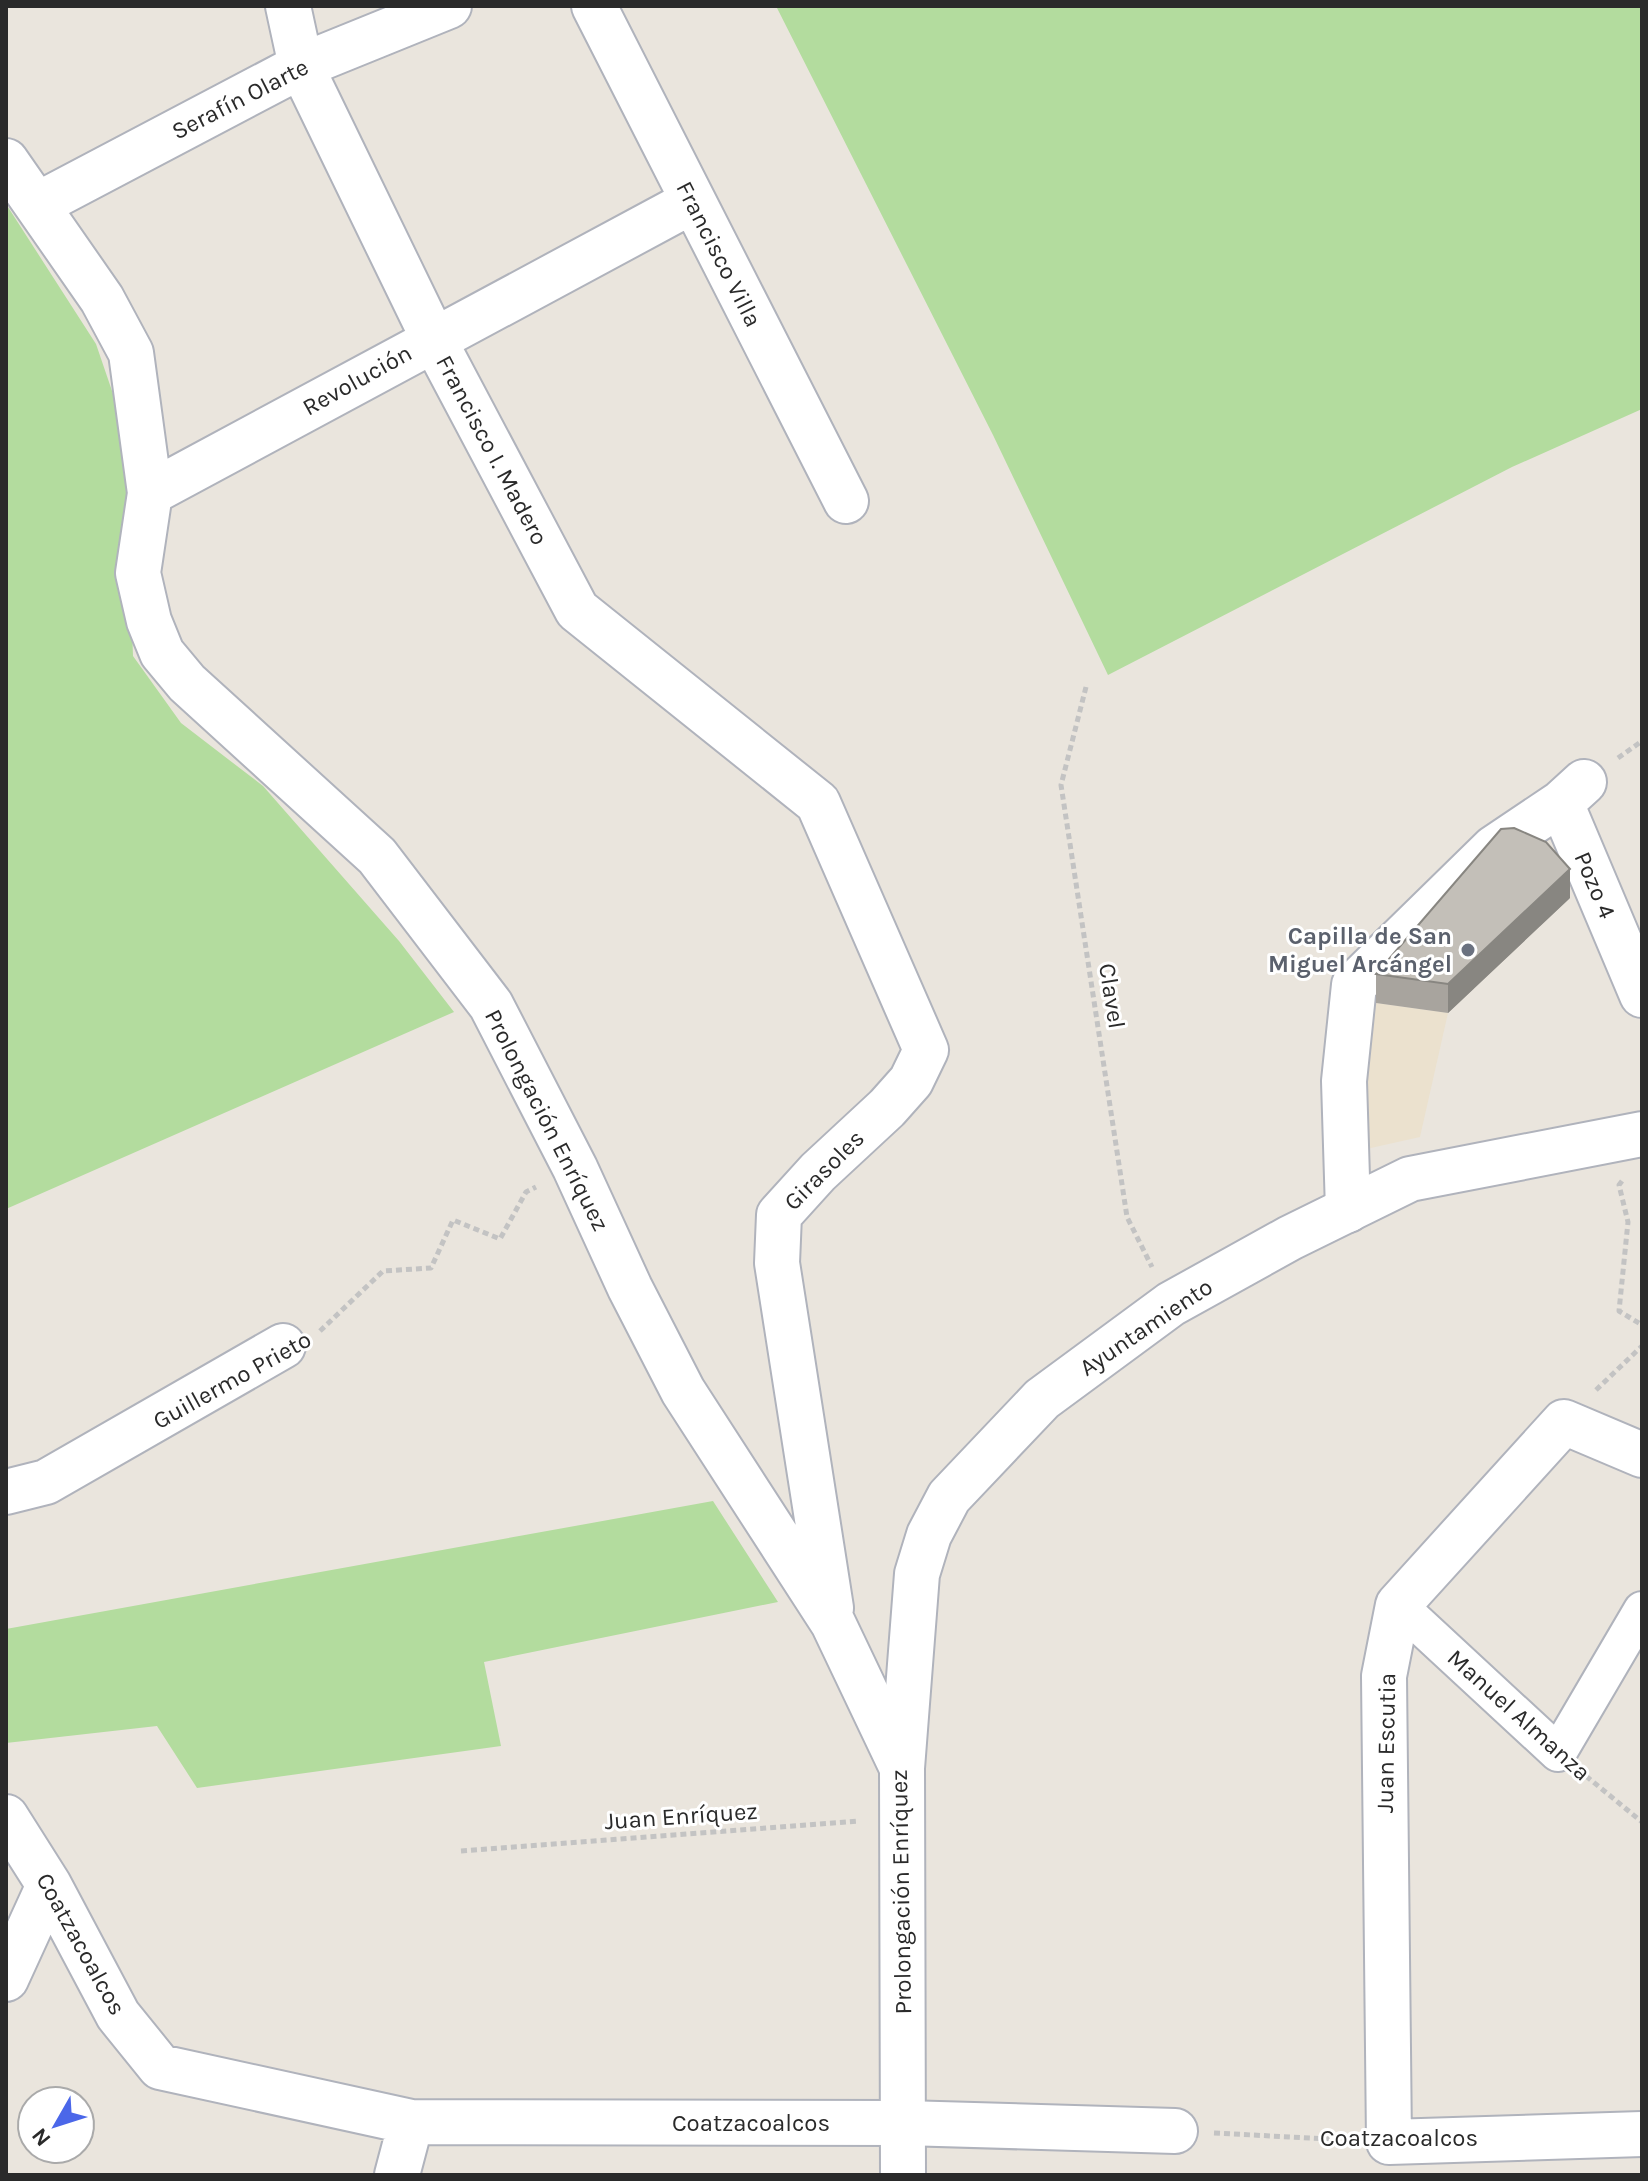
<svg xmlns="http://www.w3.org/2000/svg" width="1648" height="2181" viewBox="0 0 1648 2181" font-family="Karla,sans-serif">
<style>
.education{fill:#ebe1ce}
.green{fill:#b3dc9e}
.lines{fill:none;stroke-linecap:round;stroke-linejoin:round}
.pedestrian-casing{stroke:#b0b3bc;stroke-width:40}
.minor-casing{stroke:#b0b3bc;stroke-width:48}
.tertiary-casing{stroke:#b0b3bc;stroke-width:48}
.path{stroke:#c3c3c3;stroke-width:5;stroke-dasharray:6 4;stroke-linecap:butt}
.pedestrian{stroke:#fff;stroke-width:36}
.minor{stroke:#fff;stroke-width:44}
.tertiary{stroke:#fff;stroke-width:44}
.wall{fill:#a8a49e}
.shaded-wall{fill:#888681}
.building{fill:#c3bfb8;stroke:#888681;stroke-width:2}
.worship-dot{fill:#6b7280;stroke:#fff;stroke-width:3}
.labels{text-anchor:middle;dominant-baseline:central;stroke-width:6;stroke-linejoin:round;paint-order:stroke}
.street-label{font-size:24px;fill:#2a2a2a;stroke:#fff}
.worship-label{font-size:24px;font-weight:bold;fill:#5b616d;stroke:#fff;text-anchor:end}
</style>
<rect width="100%" height="100%" fill="#eae5dd"/>
<!-- education -->
<path class="education" d="M1376 1003 1448 1013 1420 1137 1362 1150 1358 1107Z"/>
<!-- green -->
<path class="green" d="M776 6H1642V409L1512 467 1108 675 993 435Z
M6 204 96 344 125 429 133 656 181 723 263 786 399 941 454 1012 6 1209Z
M713 1501 778 1602 484 1662 501 1746 197 1788 157 1726 6 1743V1629Z"/>
<g class="lines">
<!-- pedestrian casing -->
<g class="pedestrian-casing">
<path id="pedestrian" d="M1398 1605 1558 1753 1642 1610"/>
</g>
<!-- minor casing -->
<g class="minor-casing">
<path id="minor" d="M288 6 301 66 433 338 577 610 818 803 926 1050 911 1081 887 1108 818 1172 779 1215 777 1263 831 1608
M594 6 846 501
M6 161 102 299 131 353 150 493 138 573 149 621 162 653 187 683 377 856 491 1005 575 1168 630 1288 683 1391 833 1623 902 1768
M37 205 301 66 449 6
M150 493 691 202
M1584 782 1561 803 1642 995
M1348 1210 1344 1081 1354 985 1494 848 1561 803
M1642 1455 1564 1422 1398 1605 1384 1676 1389 2142 1642 2134
M6 1492 46 1482 283 1346
M6 1817 49 1885 118 2015 160 2067 411 2122 904 2123 1175 2131
M6 1979 49 1885
M397 2175 411 2122"/>
</g>
<!-- tertiary casing -->
<g class="tertiary-casing">
<path id="tertiary" d="M903 2175 902 1768 917 1574 929 1535 949 1497 1042 1399 1171 1304 1290 1238 1410 1179 1642 1134"/>
</g>
<!-- path -->
<path class="path" d="M1086 687 1061 785 1127 1217 1152 1267
M1618 758 1642 741
M1622 1181 1619 1185 1628 1222 1619 1311 1642 1325
M320 1331 383 1271 431 1268 453 1220 500 1239 526 1192 536 1187
M1596 1390 1642 1346
M1586 1776 1642 1822
M461 1851 859 1821
M1214 2133 1348 2140"/>
<!-- pedestrian -->
<use href="#pedestrian" class="pedestrian"/>
<!-- minor -->
<use href="#minor" class="minor"/>
<!-- tertiary -->
<use href="#tertiary" class="tertiary"/>
</g>
<!-- wall -->
<path class="wall" d="M1570 898 1448 1013 1376 1003V974Z"/>
<!-- shaded-wall -->
<path class="shaded-wall" d="M1570 869V898L1448 1013V984Z"/>
<!-- building -->
<path class="building" d="M1514 828 1546 842 1570 869 1448 984 1376 974 1501 829Z"/>
<!-- markers -->
<circle class="worship-dot" cx="1468" cy="950" r="8"/>
<g class="labels">
<!-- street labels -->
<g class="street-label">
<text transform="translate(240 99) rotate(-27)">Serafín Olarte</text>
<text transform="translate(719 254) rotate(63)">Francisco Villa</text>
<text transform="translate(357 380) rotate(-29)">Revolución</text>
<text transform="translate(492 450) rotate(62)">Francisco I. Madero</text>
<text transform="translate(1595 885) rotate(67)">Pozo 4</text>
<text transform="translate(1112 996) rotate(81)">Clavel</text>
<text transform="translate(547 1120) rotate(63)">Prolongación Enríquez</text>
<text transform="translate(824 1170) rotate(-45)">Girasoles</text>
<text transform="translate(1146 1327) rotate(-34)">Ayuntamiento</text>
<text transform="translate(232 1380) rotate(-29)">Guillermo Prieto</text>
<text transform="translate(1519 1715) rotate(42)">Manuel Almanza</text>
<text transform="translate(1386 1743) rotate(-89)">Juan Escutia</text>
<text transform="translate(681 1816) rotate(-4)">Juan Enríquez</text>
<text transform="translate(901 1892) rotate(-91)">Prolongación Enríquez</text>
<text transform="translate(81 1944) rotate(61)">Coatzacoalcos</text>
<text x="751" y="2123">Coatzacoalcos</text>
<text x="1399" y="2138">Coatzacoalcos</text>
</g>
<!-- worship labels -->
<g class="worship-label">
<text x="1452" y="936">Capilla de San<tspan x="1452" dy="28">Miguel Arcángel</tspan></text>
</g>
</g>
<!-- border -->
<rect width="1648" height="2181" fill="none" stroke="#2a2a2a" stroke-width="16"/>
<!-- north arrow -->
<g transform="translate(56 2125) rotate(231)"><circle r="38" fill="#ffffff" stroke="#aaaaaa" stroke-width="2"/>
<path d="M0-6L14 30L0 20L-14 30Z" fill="#4b67e9"/>
<text y="-12" font-size="22" font-weight="bold" text-anchor="middle" fill="#2a2a2a">N</text>
</g>
</svg>
